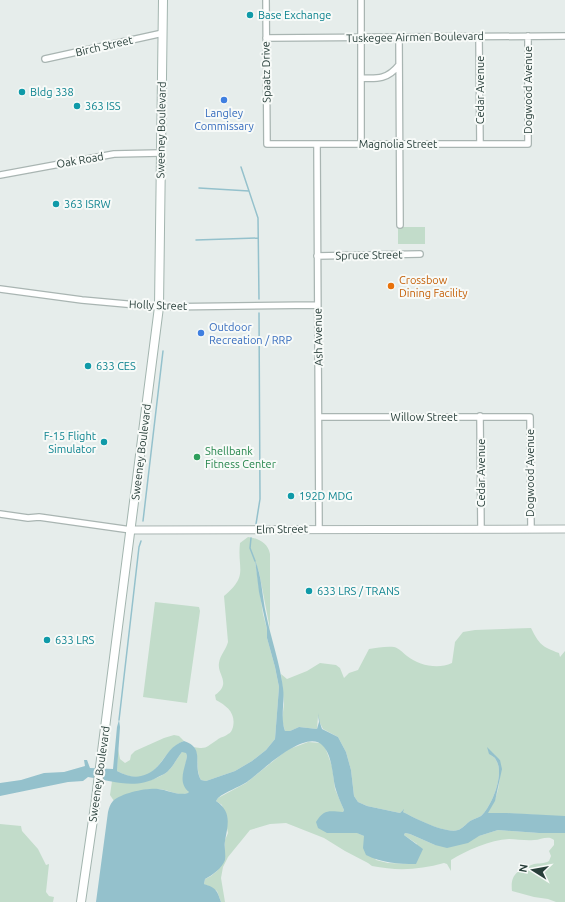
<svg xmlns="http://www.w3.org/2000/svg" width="565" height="902" viewBox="0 0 565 902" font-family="Ubuntu,sans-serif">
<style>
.green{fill:#c2dcca}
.water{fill:#94c1cc}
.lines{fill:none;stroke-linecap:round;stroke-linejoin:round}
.stream{stroke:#94c1cc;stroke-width:1.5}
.minor-casing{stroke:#a9b5b2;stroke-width:8}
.tertiary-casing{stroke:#a9b5b2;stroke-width:9}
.secondary-casing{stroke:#a3b5af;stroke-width:10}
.minor{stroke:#fff;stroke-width:5.5}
.tertiary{stroke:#fff;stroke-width:7}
.secondary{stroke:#fff;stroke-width:8}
.culture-dot{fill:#0f9aa8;stroke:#f7faf8;stroke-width:1.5}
.shop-dot{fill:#3f7fe0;stroke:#f7faf8;stroke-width:1.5}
.food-dot{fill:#e8710a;stroke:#f7faf8;stroke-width:1.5}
.leisure-dot{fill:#2e9e5b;stroke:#f7faf8;stroke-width:1.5}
.labels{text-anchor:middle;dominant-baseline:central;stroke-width:4;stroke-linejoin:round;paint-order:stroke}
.culture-label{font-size:11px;fill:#0d838f;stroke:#f7faf8;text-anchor:start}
.street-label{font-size:11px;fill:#273e39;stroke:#f7faf8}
.shop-label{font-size:11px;fill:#366cbe;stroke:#f7faf8}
.food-label{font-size:11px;fill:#c56008;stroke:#f7faf8;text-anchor:start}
.leisure-label{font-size:11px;fill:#27864d;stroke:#f7faf8;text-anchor:start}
</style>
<rect width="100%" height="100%" fill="#e6edeb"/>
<!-- green -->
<path class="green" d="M398 227H425V244H398Z
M248 537C258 538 268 543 270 554V629L259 572 255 561 263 614 267 629V638L275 667 279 687 275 739 266 750 252 761 235 771 206 781 201 780C195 769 200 757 194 747 207 750 207 746 217 740 220 737 225 737 228 734 231 733 232 730 233 727 236 713 227 706 216 700L215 695C232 683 217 675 219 663 220 655 226 650 228 642L224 596C249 575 237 570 240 543Z
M155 602 199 607 200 611 187 703 143 697Z
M531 628C539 644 542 647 559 653L560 657 565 651V817L522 814 487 813C500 795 500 782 500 760L489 754C492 756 495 757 496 760 505 773 492 806 481 816 478 818 473 819 470 821 466 824 462 829 458 830 444 834 415 818 403 812V810L400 813 367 806 358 802 354 796 351 770 346 752 338 737 323 729 320 723 318 716 317 729 299 727 290 731H285L282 720 284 704 281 674 287 679 307 671 320 663 336 665 340 668 344 678 349 673 358 670 369 649C377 648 386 646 394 647 399 648 403 653 407 656 419 665 437 670 452 663L455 642 463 632 475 630Z
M174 735 179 736 184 741C158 750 159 793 117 771L118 749 120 759 125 763 130 760 131 755 135 751 164 738Z
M308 742 321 743 325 747 332 766 335 789 344 810 343 812 349 833H358L364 836 365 839 376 860 388 863 416 864 417 844 404 835 405 833 410 834 435 845 479 836 498 830 539 833H565V902H556L548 899 534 897 512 891C510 874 518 870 534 864 539 863 544 864 549 861L551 856 549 851 554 845V840C548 835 541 840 534 840 526 841 517 839 509 839 490 840 467 850 451 860V871L447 864 444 863C419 870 397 871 372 866L368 863 345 851 324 838 286 823 270 824 250 830 228 857 223 867 221 878 225 902H221L217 891 204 884 205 879 211 876 217 871 225 859V840L228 833 222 805 216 801 218 798 246 783 287 750Z
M182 752H186L187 756 183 781 189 792V793C178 797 168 789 157 789 141 789 127 794 114 801L110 795 112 781C128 784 157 783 169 770 174 765 177 758 182 752Z
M0 824 21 826 22 831 38 849 46 865 49 864 46 892 49 896 54 897 53 902H0Z"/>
<!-- water -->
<path class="water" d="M255 560C262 577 262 596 266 614 271 639 280 663 283 688 285 702 280 717 285 731H290L299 727 317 729 319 722 318 713 320 723 322 729 338 737 346 752 351 770 354 796 358 802 367 806 400 813 404 809 403 812C415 818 445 834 458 830 462 829 466 824 470 821 473 819 478 818 481 816 492 806 505 773 496 760 495 757 492 756 489 754L487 747 500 760 502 769 495 801 488 813H507L565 816V833H539L498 830 479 836 468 843 447 848 435 845 410 834 405 833 404 835 423 849 416 864C398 864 382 863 366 855L363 848 364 836 357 833H327L318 828 316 822C324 809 329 811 343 812L344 810C341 803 338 797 336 790 332 777 333 756 323 746 306 727 261 772 247 782 238 788 226 791 218 798L216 801C232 812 228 824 225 841 224 847 226 854 225 860 222 868 213 875 205 879L204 884C216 888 217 890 221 902H96L108 812C109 808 110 804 113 801 122 793 146 788 158 789 168 790 178 796 188 793L189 792C177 782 185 769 187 756L186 753 182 752C177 758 174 765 169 770 167 773 162 775 158 777 135 790 113 781 88 777L83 781 68 782 0 796V783L21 780 44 773 64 772 85 766 84 760H87L90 768 113 769 117 727 119 720 120 727 117 771C125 775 133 778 141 776 164 771 164 747 184 741 206 748 192 765 201 780L206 781 235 771 252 761 266 750 275 739 279 687 275 667 267 638V629L259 592Z"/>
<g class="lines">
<!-- stream -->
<path class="stream" d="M241 167 258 218 259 299
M199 188 249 191
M196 240 258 238
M143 521 163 351
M256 524 260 499 259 313
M251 538 250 548 255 561
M119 720 139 547 141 541"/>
<!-- minor casing -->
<g class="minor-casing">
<path id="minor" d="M266 0 267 144H528V36
M361 0V144
M479 37 480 144
M266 38 565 36
M399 38 400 225
M45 59 163 33
M361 78C378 79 388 79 399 65
M317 145 319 529
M0 175 114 154 161 153
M317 256 420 254
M0 289 82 300 159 307 317 305
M480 416 481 529
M319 417H530L531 529
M0 514 28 518 39 517 131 530"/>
</g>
<!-- tertiary casing -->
<g class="tertiary-casing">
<path id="tertiary" d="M131 530 565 529"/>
</g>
<!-- secondary casing -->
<g class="secondary-casing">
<path id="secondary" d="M81 902 95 806 159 307 163 0"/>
</g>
<!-- minor -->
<use href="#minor" class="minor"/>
<!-- tertiary -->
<use href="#tertiary" class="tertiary"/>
<!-- secondary -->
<use href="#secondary" class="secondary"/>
</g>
<!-- markers -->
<g class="culture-dot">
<circle cx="250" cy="15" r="4"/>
<circle cx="22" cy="92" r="4"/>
<circle cx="77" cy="106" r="4"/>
<circle cx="56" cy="204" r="4"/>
<circle cx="88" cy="366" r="4"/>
<circle cx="104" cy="442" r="4"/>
<circle cx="291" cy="496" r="4"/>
<circle cx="309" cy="591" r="4"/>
<circle cx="47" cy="640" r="4"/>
</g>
<g class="shop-dot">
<circle cx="224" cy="100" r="4"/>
<circle cx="201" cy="333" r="4"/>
</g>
<circle class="food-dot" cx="391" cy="286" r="4"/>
<circle class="leisure-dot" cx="197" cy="457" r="4"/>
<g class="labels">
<!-- culture labels -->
<g class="culture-label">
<text x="258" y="15">Base Exchange</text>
<text x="30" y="92">Bldg 338</text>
<text x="85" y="106">363 ISS</text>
<text x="64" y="204">363 ISRW</text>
<text x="96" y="366">633 CES</text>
<text x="96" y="436" text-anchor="end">F-15 Flight<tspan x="96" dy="13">Simulator</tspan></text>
<text x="299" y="496">192D MDG</text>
<text x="317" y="591">633 LRS / TRANS</text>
<text x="55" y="640">633 LRS</text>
</g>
<!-- street labels -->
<g class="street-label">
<text transform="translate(415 37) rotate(-1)">Tuskegee Airmen Boulevard</text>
<text transform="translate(104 46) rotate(-13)">Birch Street</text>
<text transform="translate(266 72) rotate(-91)">Spaatz Drive</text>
<text transform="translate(480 90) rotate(-90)">Cedar Avenue</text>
<text transform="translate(528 90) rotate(-90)">Dogwood Avenue</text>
<text transform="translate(161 130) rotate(-89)">Sweeney Boulevard</text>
<text x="398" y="144">Magnolia Street</text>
<text transform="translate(80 160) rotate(-10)">Oak Road</text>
<text transform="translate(369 255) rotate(-1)">Spruce Street</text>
<text transform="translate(158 305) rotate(2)">Holly Street</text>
<text transform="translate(318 337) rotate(-91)">Ash Avenue</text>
<text x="424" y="417">Willow Street</text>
<text transform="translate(141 452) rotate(-83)">Sweeney Boulevard</text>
<text transform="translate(481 473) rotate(-90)">Cedar Avenue</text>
<text transform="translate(530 473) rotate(-90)">Dogwood Avenue</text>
<text transform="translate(282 529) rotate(-1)">Elm Street</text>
<text transform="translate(99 774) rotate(-82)">Sweeney Boulevard</text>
</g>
<!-- shop labels -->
<g class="shop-label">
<text x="224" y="113">Langley<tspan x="224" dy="13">Commissary</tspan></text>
<text x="209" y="327" text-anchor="start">Outdoor<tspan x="209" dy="13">Recreation / RRP</tspan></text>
</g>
<!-- food labels -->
<g class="food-label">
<text x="399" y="280">Crossbow<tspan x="399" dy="13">Dining Facility</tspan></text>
</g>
<!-- leisure labels -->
<g class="leisure-label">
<text x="205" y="451">Shellbank<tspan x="205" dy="13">Fitness Center</tspan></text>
</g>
</g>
<!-- north arrow -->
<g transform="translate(533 870) rotate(281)" stroke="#f7faf8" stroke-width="3" paint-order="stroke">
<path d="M0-3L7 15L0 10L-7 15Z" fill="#273e39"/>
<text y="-6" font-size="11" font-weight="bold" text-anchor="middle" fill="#273e39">N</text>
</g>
</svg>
